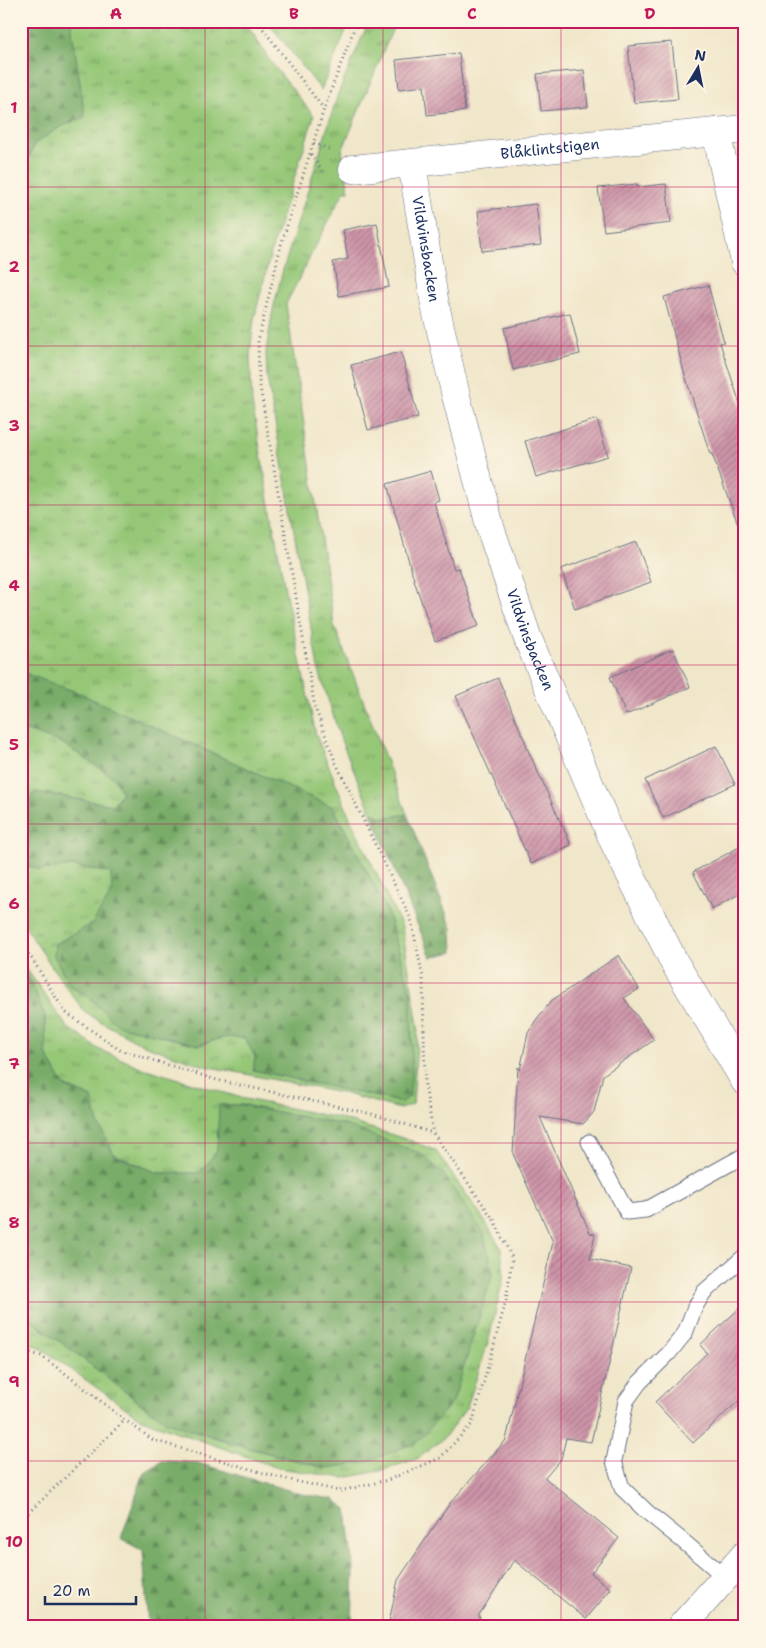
<svg xmlns="http://www.w3.org/2000/svg" width="766" height="1648" viewBox="0 0 766 1648" font-family="'Shantell Sans',sans-serif">
<style>
.grass{fill:url(#grass-tufts);stroke:#587b6a}
.forest{fill:url(#forest-firs);stroke:#4a6e63}
.lines{fill:none;stroke-linecap:round;stroke-linejoin:round}
.stream{stroke:#6ea1da;stroke-width:9}
.building{fill:url(#building-hatch)}
.service-casing{stroke:#666f83;stroke-width:17}
.minor-casing{stroke:#666f83;stroke-width:29}
.tertiary-casing{stroke:#666f83;stroke-width:29}
.path{stroke:#666f83;stroke-width:3;stroke-dasharray:1 4;stroke-linecap:butt}
.service{stroke:#fff;stroke-width:15}
.minor{stroke:#fff;stroke-width:28}
.tertiary{stroke:#fff;stroke-width:28}
.grid{fill:none;stroke:#c2185b;stroke-width:1;stroke-opacity:0.55}
.labels{text-anchor:middle;dominant-baseline:central;stroke-width:5;stroke-linejoin:round;paint-order:stroke}
.street-label{font-size:15px;fill:#1b2f5e;stroke:#fcf5e5}
.neatline{fill:none;stroke:#c2185b;stroke-width:2}
.grid-label{font-size:16px;text-anchor:middle;font-weight:bold;fill:#c2185b}
</style>
<defs>
<pattern id="grass-tufts" width="24" height="20" patternUnits="userSpaceOnUse" patternTransform="scale(1.25)"><rect width="24" height="20" fill="#95c777"/><path d="M3 7l-1-3M5 7V3M7 7l1-3M15 17l-1-3M17 17v-4M19 17l1-3" fill="none" stroke="#79a265"/></pattern>
<pattern id="forest-firs" width="22" height="20" patternUnits="userSpaceOnUse" patternTransform="scale(1.25)"><rect width="22" height="20" fill="#78ac68"/><path d="M5 1l3.5 6h-7zM16 11l3.5 6h-7z" fill="#628c59"/></pattern>
<pattern id="building-hatch" width="6" height="6" patternUnits="userSpaceOnUse" patternTransform="scale(1.25)"><rect width="6" height="6" fill="#ce94a8"/><path d="M-1 1l2-2M0 6l6-6M5 7l2-2" fill="none" stroke="#a6798c"/></pattern>
</defs>
<rect width="100%" height="100%" fill="#fcf5e5"/>
<filter id="ink" filterUnits="userSpaceOnUse"><feTurbulence type="fractalNoise" baseFrequency=".02" numOctaves="2"/><feDisplacementMap in="SourceGraphic" scale="10" xChannelSelector="R" yChannelSelector="G"/><feConvolveMatrix kernelMatrix="1 2 1 2 8 2 1 2 1" color-interpolation-filters="sRGB"/></filter>
<filter id="wash" filterUnits="userSpaceOnUse"><feTurbulence type="fractalNoise" baseFrequency=".0096" numOctaves="4" result="noise"/><feDisplacementMap in="SourceGraphic" scale="20" xChannelSelector="R" yChannelSelector="G"/><feGaussianBlur stdDeviation="1.12" result="paint"/><feColorMatrix in="noise" values="0 0 0 0 0 0 0 0 0 0 0 0 0 0 0 0 0 1.4 0 .05"/><feComposite in="paint" operator="in"/></filter>
<g filter="url(#wash)">
<rect width="100%" height="100%" fill="#f0e6c9"/>
<!-- grass -->
<path class="grass" d="M73 21H245L270 61 314 116 273 245 254 319 250 354 252 403 285 590 316 735 351 820 402 927 418 1026 413 1104 400 1109 346 1094 205 1066 146 1046 103 1023 84 1011 63 983 21 921V863L39 870 74 866 111 873 112 893 92 924 55 944 70 986 87 995 117 1025 198 1045 226 1037 245 1038 256 1057 253 1070 387 1099 401 1103 412 1040 411 995 387 910 333 807 76 692 21 672V176L35 143 57 129Z
M267 21H350L321 90Z
M369 21H396L342 151 349 191H344L286 304 334 625 407 814 384 818 371 812 341 740 318 668 267 377 266 352 273 309 283 270 338 94Z
M21 729 62 742 115 778 122 792 113 805 36 792 21 804Z
M21 961 67 1027 100 1050 143 1068 245 1099 338 1118 412 1141 436 1151 484 1220 501 1248 504 1275 489 1339 467 1407 445 1437 419 1458 380 1471 344 1478 278 1468 141 1419 38 1346 21 1343V1313L73 1351 141 1404 167 1422 249 1448 326 1468 345 1125 242 1105H220L217 1151 200 1173H158L114 1154 97 1121 92 1098 64 1086 46 1054 45 1017 34 988 21 965Z"/>
<!-- forest -->
<path class="forest" d="M21 21H73L72 30 85 116 57 129 35 143 21 176Z
M21 672 76 692 333 807 387 910 411 995 412 1074 409 1097 401 1103 387 1099 253 1070 255 1057 245 1038 226 1037 198 1045 117 1025 87 995 70 986 54 956 55 944 92 924 112 893 111 873 74 866 39 870 21 863V804L36 792 113 805 122 792 114 778 62 743 21 729Z
M371 813 384 818 407 814 452 928 453 952 431 957Z
M21 965 34 988 45 1017 46 1054 64 1086 92 1098 97 1121 114 1155 158 1173H200L217 1151 219 1105H242L345 1125 420 1153 442 1172 484 1234 493 1273 453 1402 416 1443 363 1463 326 1468 249 1448 167 1422 141 1404 73 1351 21 1313Z
M162 1461 198 1463 301 1494 333 1499 347 1509 354 1569 352 1627H148L143 1550 121 1538 144 1473Z"/>
<g class="lines">
<!-- stream -->
<path class="stream" d="M21 41 26 21"/>
</g>
<g id="blocks">
<!-- building -->
<path class="building" d="M672 42 678 99 634 103 628 46Z
M459 53 465 111 427 115 424 86 399 89 396 60Z
M584 70 588 107 541 111 537 74Z
M637 184V187L666 184 671 223 604 231 598 188Z
M536 204 541 245 482 251 478 211Z
M377 223 389 287 339 296 333 262 348 259 343 230Z
M708 285 724 342 720 343 745 419V535H742L712 454H710L684 372 664 297Z
M570 313 580 354 513 370 504 328Z
M401 352 418 417 368 430 351 365Z
M597 419 608 456 536 477 525 441Z
M431 471 439 500 434 502 454 569 459 568 479 626 435 641 415 583 387 484Z
M636 542 651 582 575 609 561 569Z
M673 649 690 687 626 715 610 677Z
M498 678 527 746H526L571 845 531 864 456 696Z
M716 746 735 784 663 818 645 780Z
M745 844V891L712 909 693 872Z
M619 955 639 989 624 998 654 1040 603 1075 594 1112 583 1124 540 1117 590 1233 595 1234 590 1259 631 1268 591 1442 566 1438 561 1459 545 1478 619 1538 591 1573 611 1589 586 1619 514 1560 479 1615 480 1627H388L398 1580 450 1503 506 1440 553 1242 513 1154 518 1067 520 1070 528 1033 536 1020 551 1001Z
M745 1303V1395L693 1443 655 1402 707 1353 700 1345Z"/>
</g>
</g>
<g filter="url(#ink)">
<use href="#blocks" fill-opacity="0" stroke="#666f83" stroke-width="1"/>
<g class="lines">
<!-- service casing -->
<g class="service-casing">
<path id="service" d="M589 1142 627 1212 646 1210 745 1155
M725 1577 684 1542 647 1512 622 1488 614 1461 626 1401 639 1383 669 1353 685 1333 695 1307 704 1292 745 1256"/>
</g>
<!-- minor casing -->
<g class="minor-casing">
<g id="minor">
<path d="M716 132 745 262"/>
<path id="s1" d="M412 164 435 305 456 396 491 530 528 639 614 842 674 962 745 1081"/>
<path id="s2" d="M353 169 745 129"/>
</g>
</g>
<!-- tertiary casing -->
<g class="tertiary-casing">
<path id="tertiary" d="M681 1627 745 1555"/>
</g>
<!-- path -->
<path class="path" d="M257 21 323 108
M314 143 331 150
M311 154 323 172
M21 941 65 1012 120 1050 217 1080 372 1114 433 1133
M21 1350 41 1356 62 1371 125 1420 153 1440 277 1477 340 1491 388 1480 440 1458 472 1424 506 1301 512 1258 494 1220 433 1133 425 1085 423 978 411 919 335 761 315 708 259 381 258 341 281 245 324 109 357 21
M21 1520 125 1420"/>
<!-- service -->
<use href="#service" class="service"/>
<!-- minor -->
<use href="#minor" class="minor"/>
<!-- tertiary -->
<use href="#tertiary" class="tertiary"/>
</g>
</g>
<!-- grid -->
<path class="grid" d="M205 21V1627M383 21V1627M561 21V1627M21 187H745M21 346H745M21 505H745M21 665H745M21 824H745M21 983H745M21 1143H745M21 1302H745M21 1461H745"/>
<g class="labels">
<!-- street labels -->
<g class="street-label">
<text stroke="none"><textPath href="#s2" startOffset="198">Blåklintstigen</textPath></text>
<text stroke="none"><textPath href="#s1" startOffset="86">Vildvinsbacken</textPath></text>
<text stroke="none"><textPath href="#s1" startOffset="491">Vildvinsbacken</textPath></text>
</g>
</g>
<!-- margin -->
<rect width="766" height="1648" fill="none" stroke="#fcf5e5" stroke-width="55"/>
<!-- north arrow -->
<g transform="translate(698 68) rotate(10)" stroke="#fcf5e5" stroke-width="4" paint-order="stroke">
<path d="M0-4L9 19L0 12L-9 19Z" fill="#1b2f5e"/>
<text y="-8" font-size="14" font-weight="bold" text-anchor="middle" fill="#1b2f5e">N</text>
</g>
<!-- scale -->
<path d="M45 1596v8h91v-8" fill="none" stroke="#1b2f5e" stroke-width="2.5"/>
<text x="52" y="1596" font-size="15" fill="#1b2f5e" stroke="#fcf5e5" stroke-width="4" paint-order="stroke">20 m</text>
<rect x="28" y="28" width="710" height="1592" class="neatline"/>
<g class="grid-label">
<text x="116" y="19">A</text>
<text x="294" y="19">B</text>
<text x="472" y="19">C</text>
<text x="650" y="19">D</text>
<text x="14" y="113">1</text>
<text x="14" y="272">2</text>
<text x="14" y="431">3</text>
<text x="14" y="591">4</text>
<text x="14" y="750">5</text>
<text x="14" y="909">6</text>
<text x="14" y="1069">7</text>
<text x="14" y="1228">8</text>
<text x="14" y="1387">9</text>
<text x="14" y="1547">10</text>
</g>
</svg>
